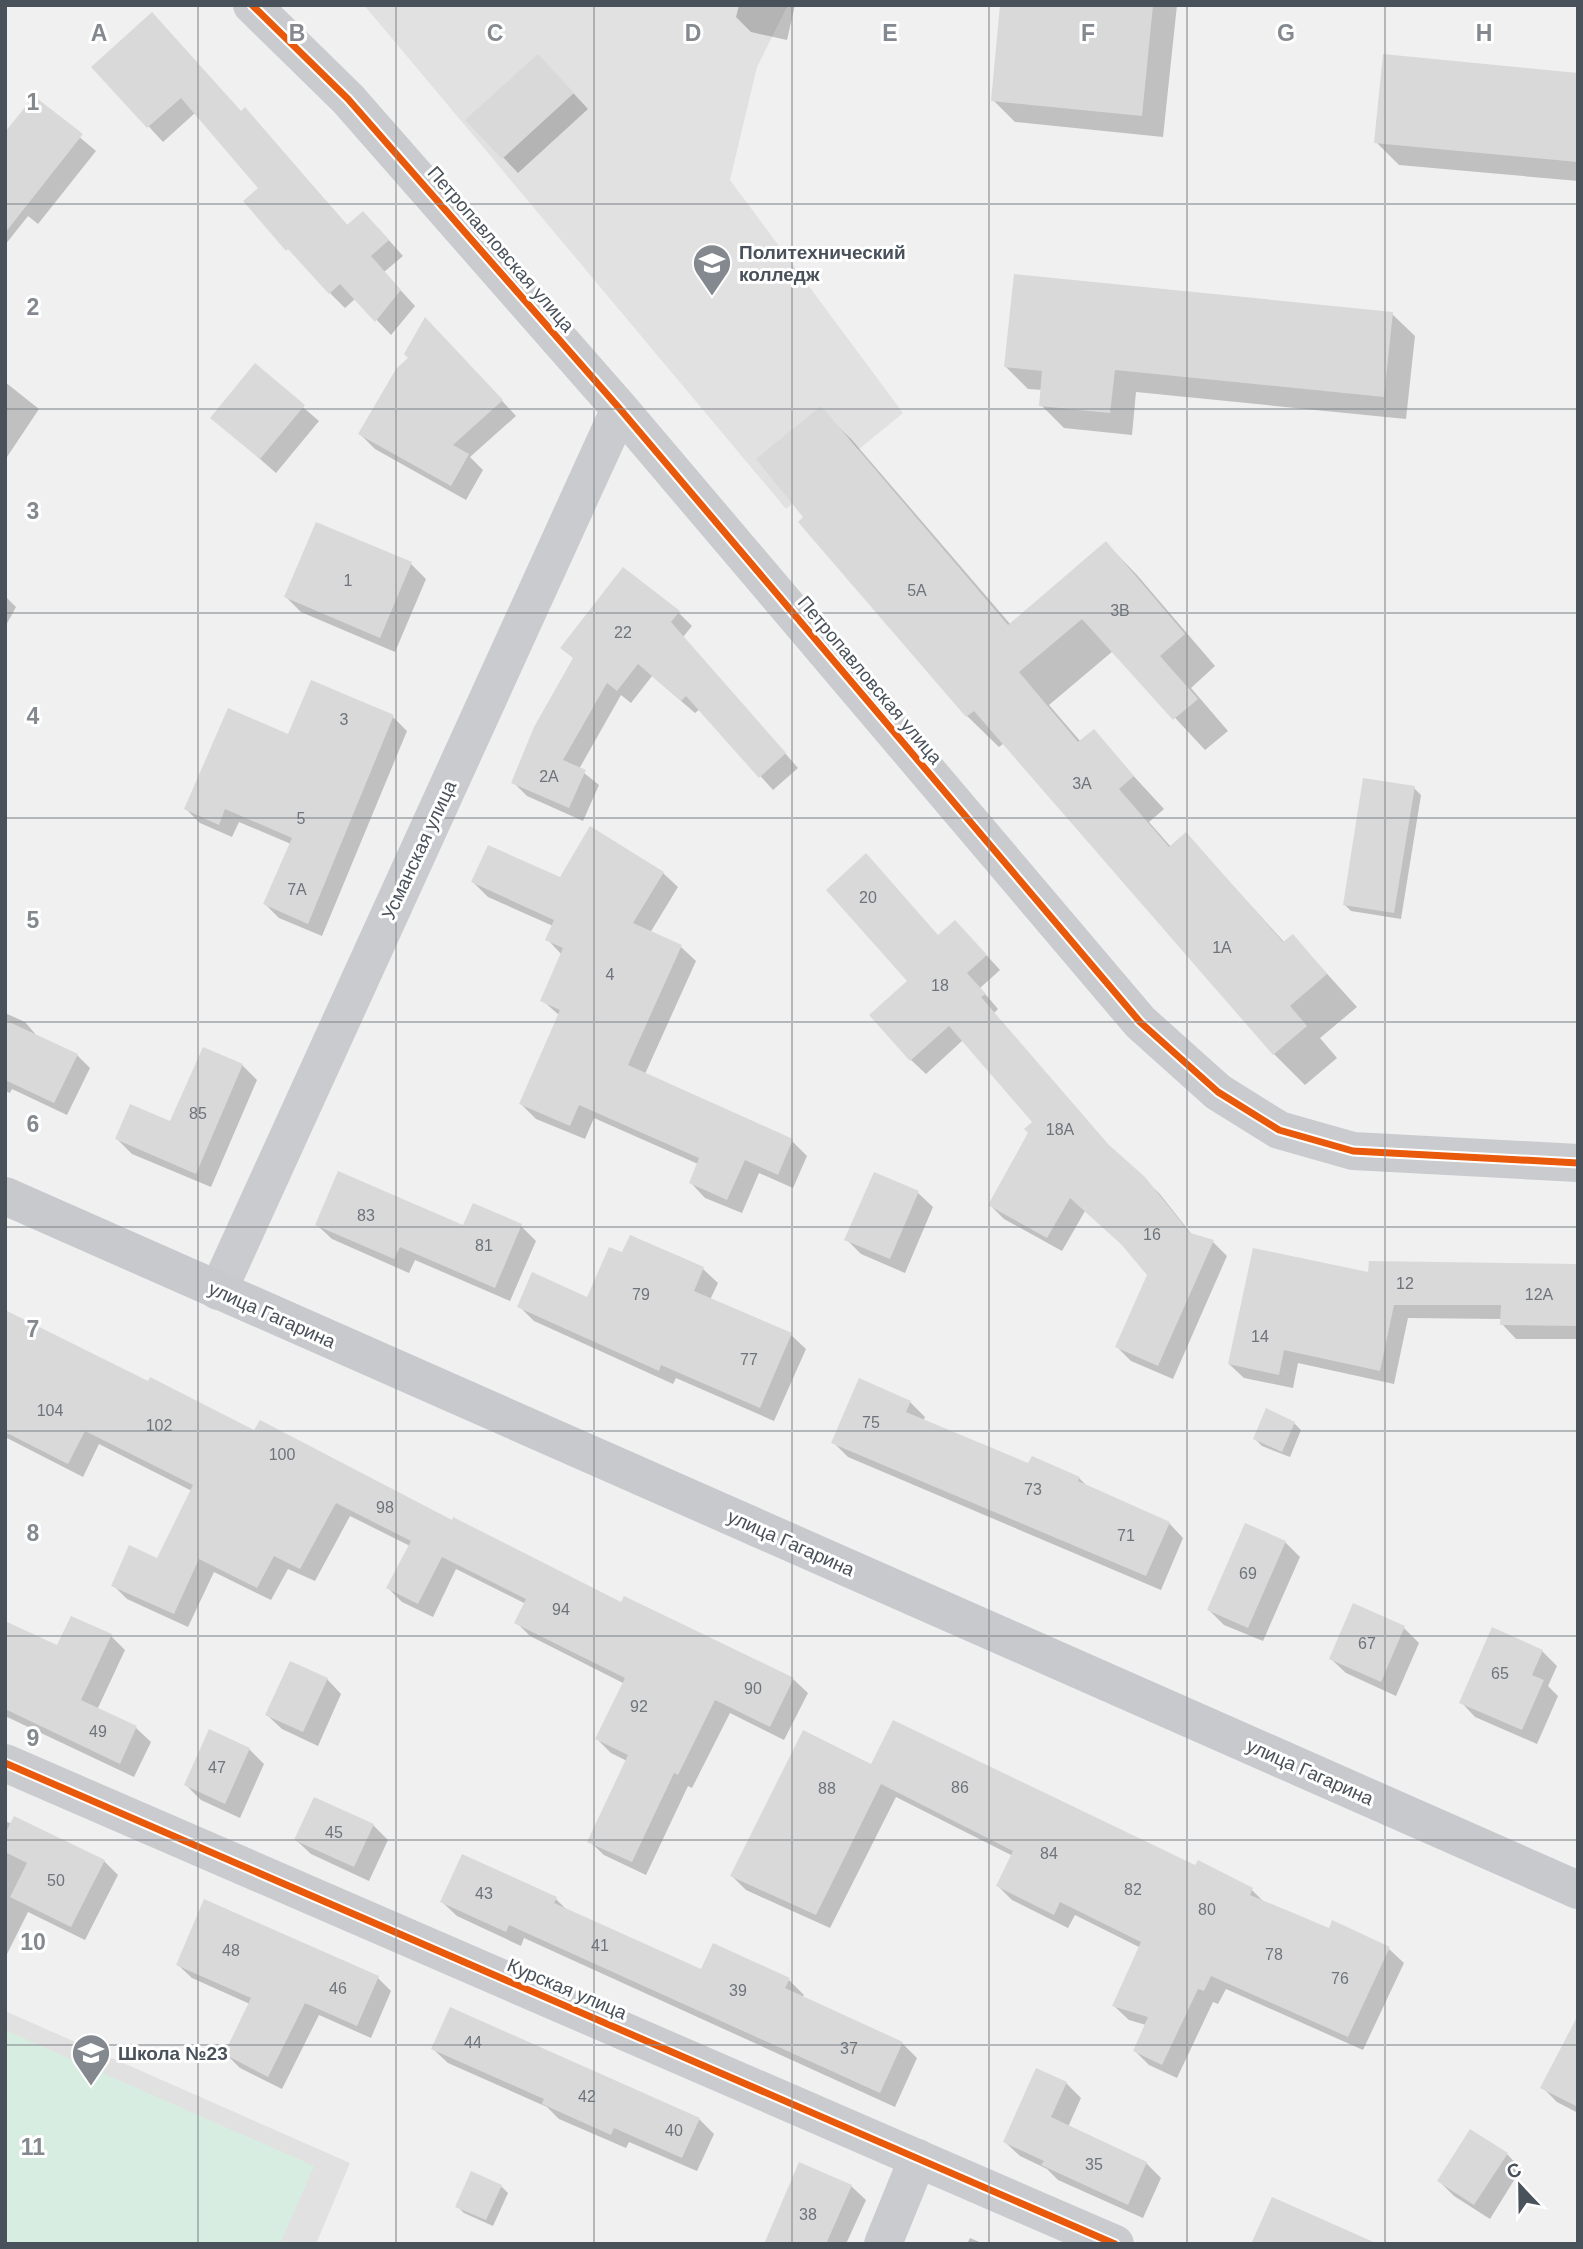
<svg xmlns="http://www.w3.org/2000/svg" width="1583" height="2249" viewBox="0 0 1583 2249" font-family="Helvetica,sans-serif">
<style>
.education{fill:#e2e1e1}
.green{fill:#d7ede1}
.shadow{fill:#0003}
.building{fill:#d9d9da}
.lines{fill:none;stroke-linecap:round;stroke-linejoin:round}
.minor{stroke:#cacbce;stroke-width:38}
.primary{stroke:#c7c9cc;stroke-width:38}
.cycleway-casing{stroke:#fff;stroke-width:11}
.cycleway{stroke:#e8590c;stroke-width:7}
.grid{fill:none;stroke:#83898e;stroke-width:2;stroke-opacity:0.55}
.labels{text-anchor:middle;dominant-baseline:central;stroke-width:6;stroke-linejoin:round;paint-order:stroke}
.number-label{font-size:16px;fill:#6e747b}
.street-label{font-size:19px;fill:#49515a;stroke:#fff}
.poi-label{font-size:19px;font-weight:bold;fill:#49515a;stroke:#fff;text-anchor:start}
.grid-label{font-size:23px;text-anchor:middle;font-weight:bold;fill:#83898e;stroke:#fff;stroke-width:6;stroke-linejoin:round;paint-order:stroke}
</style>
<rect width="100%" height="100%" fill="#f0f0f0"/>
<!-- education -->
<path class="education" d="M364 5H788L757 67 730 180 903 413 786 509Z
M5 2011 350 2163 316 2244H5Z"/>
<!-- green -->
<path class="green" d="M5 2030 314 2166 280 2244H5Z"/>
<!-- shadow -->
<path class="shadow" d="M739 5H795L787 40 751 32 736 17Z
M1002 5H1177L1163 137 1015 122 993 100Z
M94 67 242 112 245 109 348 226 378 228 403 256 384 272 415 306 391 335 356 298 345 308 330 293 261 188 196 112 163 142Z
M553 71 588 109 518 173 468 120Z
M1578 74V181L1399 165 1376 142Z
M34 99 96 151 38 224 28 216 5 245V136Z
M1392 314 1415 336 1406 419 1136 392 1132 435 1064 428 1041 405 1043 390 1028 389 1006 367Z
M440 334 516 416 470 457 483 470 466 500 375 449 360 434Z
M255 366 319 421 276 473 213 418Z
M5 382 39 409 5 460Z
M820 409 852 440 1011 625 1106 543 1137 575 1215 666 1191 688 1228 731 1205 750 1113 651 1049 705 1081 742 1093 732 1164 809 1149 822 1171 847 1186 834 1285 943 1293 936 1357 1007 1320 1038 1337 1058 1305 1085 1274 1054 1004 743 999 747 967 716 801 522 806 517Z
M411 564 426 579 395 652 301 612 286 597Z
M5 596 16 607 5 627Z
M678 612 692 626 683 637 798 768 773 790 700 709 695 713 652 676 631 703 621 695 579 769 599 785 583 821 527 796 513 782 536 728Z
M393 717 407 731 322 936 279 918 265 904 291 844 239 822 232 837 200 823 186 809Z
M1414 788 1421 795 1401 919 1351 911 1344 904Z
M663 873 678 887 650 933 681 947 696 961 645 1074 792 1141 807 1156 793 1188 759 1173 742 1213 705 1198 691 1183 698 1164 594 1118 585 1139 536 1119 521 1104 560 1016 542 1000 562 955 547 939 553 926 488 897 473 882Z
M969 936 1000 970 980 988 998 1009 994 1013 1116 1154 1159 1193 1193 1236 1213 1242 1227 1256 1173 1379 1131 1361 1117 1347 1149 1275 1128 1250 1085 1211 1062 1251 1004 1219 990 1205 1034 1122 963 1040 926 1074 911 1060 909 981 939 937Z
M5 1013 25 1022 37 1036 77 1055 90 1068 67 1115 12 1089 10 1093 5 1091Z
M242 1065 257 1080 211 1187 132 1154 117 1139 171 1124Z
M918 1193 933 1207 905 1273 861 1254 846 1239Z
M474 1205 521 1226 536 1241 510 1301 415 1260 409 1273 332 1239 317 1225 464 1228Z
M1576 1265 1578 1339H1516L1502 1324V1319L1408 1318 1394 1384 1298 1363 1293 1388 1244 1378 1229 1364 1370 1274Z
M703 1269 718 1283 710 1300 791 1335 806 1349 774 1421 676 1378 673 1384 534 1321 519 1306 588 1299Z
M5 1393 255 1432 622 1604 793 1679 808 1693 784 1740 730 1713 692 1788 688 1786 646 1875 604 1855 589 1841 627 1761 611 1753 597 1739 625 1684 530 1636 516 1622 526 1604 456 1569 433 1617 402 1602 388 1588 410 1546 350 1516 315 1581 288 1569 271 1600 214 1572 188 1627 127 1599 113 1585 158 1560 192 1491 99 1444 83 1477 5 1437Z
M910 1402 925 1417 923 1421 1029 1466 1079 1478 1089 1488 1169 1523 1183 1538 1161 1590 848 1457 833 1442Z
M1294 1423 1301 1430 1290 1457 1262 1446 1255 1439Z
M1285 1542 1300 1557 1263 1641 1224 1625 1209 1610Z
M1353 1606 1404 1628 1419 1643 1396 1696 1346 1673 1331 1659Z
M5 1623 58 1647 111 1636 125 1650 97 1710 136 1728 151 1742 134 1777 5 1716Z
M1493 1630 1542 1651 1557 1666 1548 1686 1558 1696 1537 1744 1475 1717 1461 1702Z
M327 1679 341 1694 318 1746 282 1729 267 1715Z
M249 1749 264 1764 240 1818 201 1800 186 1785Z
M872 1766 1196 1867 1252 1890 1265 1903 1329 1930 1333 1923 1389 1949 1404 1963 1363 2050 1226 1989 1218 2004 1213 2002 1177 2078 1149 2065 1135 2051 1146 2025 1129 2020 1114 2006 1141 1948 1075 1915 1068 1928 1012 1900 998 1886 1013 1856 896 1797 830 1928 746 1890 732 1876Z
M5 1821 104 1861 118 1875 85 1940 28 1912 5 1958Z
M373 1825 388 1840 369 1881 311 1854 296 1840Z
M556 1899 569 1912 702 1972 789 1980 804 1995 802 1997 902 2043 917 2058 895 2107 524 1938 521 1946 457 1916 442 1902Z
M178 1965 378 1978 391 1991 371 2038 319 2015 282 2089 240 2068 226 2054 250 2004 192 1978Z
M1578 2044V2113L1557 2102 1542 2087Z
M433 2049 699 2119 714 2134 697 2171 629 2142 626 2148 559 2119 547 2107 448 2063Z
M1066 2083 1081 2098 1068 2127 1146 2163 1161 2178 1143 2218 1058 2180 1047 2169 1020 2156 1005 2142Z
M1507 2154 1521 2169 1490 2219 1454 2196 1439 2181Z
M501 2186 508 2193 493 2226 464 2213 457 2206Z
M851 2186 866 2200 846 2244H766Z
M970 2238 984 2244H967Z"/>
<!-- building -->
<path class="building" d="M1000 5H1153L1142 116 991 101Z
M152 12 241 111 245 107 347 225 363 211 389 240 371 256 401 290 375 322 340 284 329 294 288 249 286 251 243 201 258 188 181 98 147 128 91 67Z
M538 54 574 93 502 159 465 120Z
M1383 54 1578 73V162L1374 143Z
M34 96 83 134 5 233V132Z
M1014 274 1393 312 1384 397 1115 370 1110 413 1039 406 1042 371 1004 367Z
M425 317 503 400 453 445 469 454 451 486 358 434 396 369 408 358 404 354Z
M255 363 305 405 260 459 210 418Z
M821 406 1008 625 1106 541 1185 634 1160 656 1198 699 1173 720 1082 619 1019 672 1078 742 1094 729 1134 776 1119 789 1169 847 1186 832 1283 942 1293 934 1327 974 1290 1006 1307 1026 1273 1055 974 711 966 717 798 522 803 517 756 459Z
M316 522 412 562 380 638 284 597Z
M623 567 680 611 671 622 786 753 759 778 686 696 681 701 638 664 617 691 607 683 563 760 586 770 569 808 511 783 534 727 573 658 560 648Z
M311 680 394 715 308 924 263 904 292 838 225 809 219 825 184 809 228 708 288 734Z
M1363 778 1415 786 1394 913 1343 905Z
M590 826 664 872 633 923 682 945 628 1065 793 1139 778 1175 745 1160 727 1200 689 1183 699 1158 579 1105 570 1126 519 1104 560 1010 540 1001 563 948 545 940 554 920 471 882 488 845 560 877Z
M866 853 938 935 955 920 987 955 967 973 986 994 981 997 1108 1144 1145 1177 1190 1233 1214 1240 1158 1366 1115 1347 1147 1275 1121 1244 1070 1198 1047 1238 988 1205 1028 1133 1024 1129 1032 1122 949 1026 910 1061 869 1015 907 981 826 890Z
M5 1020 78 1054 54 1103 5 1080Z
M203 1047 243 1064 196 1174 115 1139 130 1104 170 1121Z
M338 1171 463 1225 473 1203 522 1224 495 1288 400 1247 394 1259 315 1225Z
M874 1172 919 1191 890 1259 844 1240Z
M630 1235 704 1267 694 1291 792 1333 760 1408 661 1365 659 1371 517 1307 532 1272 587 1297 609 1247 622 1252Z
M1253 1248 1368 1272 1369 1261 1577 1264V1326L1500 1325 1501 1305H1394L1380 1371 1284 1350 1279 1375 1228 1364Z
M5 1310 148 1381 150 1377 254 1430 260 1420 452 1520 453 1517 621 1602 624 1596 794 1678 770 1727 715 1700 678 1775 674 1773 632 1862 587 1842 628 1755 595 1739 625 1678 514 1623 526 1599 442 1557 418 1604 386 1588 411 1541 336 1503 300 1569 274 1556 257 1588 199 1559 174 1614 111 1586 129 1545 157 1558 193 1485 85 1431 68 1464 5 1432Z
M859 1378 911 1401 906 1412 1028 1463 1032 1456 1080 1477 1078 1481 1170 1522 1146 1576 831 1443Z
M1266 1408 1295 1422 1282 1452 1253 1439Z
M1245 1523 1286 1541 1248 1628 1207 1610Z
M1353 1603 1405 1626 1381 1682 1329 1659Z
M71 1616 112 1634 81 1700 137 1726 120 1764 5 1709V1621L57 1645Z
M1492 1627 1543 1650 1532 1675 1544 1680 1522 1730 1459 1703Z
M290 1661 328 1678 303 1732 265 1715Z
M893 1720 1195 1865 1198 1860 1253 1888 1250 1895 1329 1928 1332 1920 1390 1947 1348 2037 1211 1976 1204 1991 1198 1989 1162 2065 1133 2051 1148 2017 1112 2006 1141 1942 1060 1902 1054 1915 996 1886 1013 1851 881 1784 816 1915 730 1876 803 1730 871 1764Z
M209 1729 250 1748 225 1804 184 1785Z
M314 1797 374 1824 354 1867 294 1840Z
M14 1816 105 1860 71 1927 10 1897 27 1863 5 1852V1834Z
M462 1854 557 1897 554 1903 701 1969 713 1943 790 1978 785 1988 903 2042 880 2093 509 1925 506 1932 440 1902Z
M204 1899 379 1976 357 2026 305 2003 268 2077 224 2054 251 1998 176 1965Z
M450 2007 700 2118 682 2158 614 2128 611 2135 542 2104 544 2099 431 2049Z
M1578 2015V2107L1540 2088Z
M1036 2068 1067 2082 1051 2117 1147 2162 1128 2205 1041 2165 1044 2161 1003 2142Z
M1470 2129 1508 2153 1474 2205 1437 2181Z
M799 2162 852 2185 826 2244H764Z
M471 2171 502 2185 486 2220 455 2207Z
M1272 2197 1378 2244H1251Z"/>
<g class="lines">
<!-- minor -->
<path class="minor" d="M252 5 348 99 620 409 1140 1022 1218 1092 1279 1130 1353 1151 1578 1163
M218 1291 620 409
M5 1763 1115 2244
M883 2244 918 2158"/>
<!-- primary -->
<path class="primary" d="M5 1196 1578 1890"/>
<!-- cycleway casing -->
<g class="cycleway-casing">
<path id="cycleway" d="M252 5 348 99 620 409 1140 1022 1218 1092 1279 1130 1353 1151 1578 1163
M5 1763 1115 2244"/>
</g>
<!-- cycleway -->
<use href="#cycleway" class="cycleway"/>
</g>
<!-- grid -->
<path class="grid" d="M198 5V2244M396 5V2244M594 5V2244M792 5V2244M989 5V2244M1187 5V2244M1385 5V2244M5 204H1578M5 409H1578M5 613H1578M5 818H1578M5 1022H1578M5 1227H1578M5 1431H1578M5 1636H1578M5 1840H1578M5 2045H1578"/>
<!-- icons -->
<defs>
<g id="university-pin" transform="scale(2.0125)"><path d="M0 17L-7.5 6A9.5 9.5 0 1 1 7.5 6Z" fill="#83898e" stroke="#fff"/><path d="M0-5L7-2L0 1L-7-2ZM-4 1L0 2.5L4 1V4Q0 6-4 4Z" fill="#fff"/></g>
<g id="school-pin" transform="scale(2.0125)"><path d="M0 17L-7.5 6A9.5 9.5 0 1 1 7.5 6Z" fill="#83898e" stroke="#fff"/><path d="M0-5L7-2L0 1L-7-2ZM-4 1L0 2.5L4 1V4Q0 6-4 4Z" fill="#fff"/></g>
</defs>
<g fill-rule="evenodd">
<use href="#university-pin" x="712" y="263"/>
<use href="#school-pin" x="91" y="2053"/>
</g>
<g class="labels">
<!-- number labels -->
<g class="number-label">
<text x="348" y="580">1</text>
<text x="917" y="590">5А</text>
<text x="1120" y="610">3В</text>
<text x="623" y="632">22</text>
<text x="344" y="719">3</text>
<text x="549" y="776">2А</text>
<text x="1082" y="783">3А</text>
<text x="301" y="818">5</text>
<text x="297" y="889">7А</text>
<text x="868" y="897">20</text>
<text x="1222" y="947">1А</text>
<text x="610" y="974">4</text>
<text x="940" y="985">18</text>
<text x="198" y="1113">85</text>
<text x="1060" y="1129">18А</text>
<text x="366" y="1215">83</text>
<text x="1152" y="1234">16</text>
<text x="484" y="1245">81</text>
<text x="1405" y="1283">12</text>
<text x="641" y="1294">79</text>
<text x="1539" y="1294">12А</text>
<text x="1260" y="1336">14</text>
<text x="749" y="1359">77</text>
<text x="50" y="1410">104</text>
<text x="871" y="1422">75</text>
<text x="159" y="1425">102</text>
<text x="282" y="1454">100</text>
<text x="1033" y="1489">73</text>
<text x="385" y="1507">98</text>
<text x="1126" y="1535">71</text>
<text x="1248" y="1573">69</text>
<text x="561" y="1609">94</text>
<text x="1367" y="1643">67</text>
<text x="1500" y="1673">65</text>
<text x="753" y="1688">90</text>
<text x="639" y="1706">92</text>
<text x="98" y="1731">49</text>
<text x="217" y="1767">47</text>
<text x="960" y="1787">86</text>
<text x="827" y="1788">88</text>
<text x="334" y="1832">45</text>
<text x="1049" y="1853">84</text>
<text x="56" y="1880">50</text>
<text x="1133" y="1889">82</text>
<text x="484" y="1893">43</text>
<text x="1207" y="1909">80</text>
<text x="600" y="1945">41</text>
<text x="231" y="1950">48</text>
<text x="1274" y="1954">78</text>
<text x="1340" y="1978">76</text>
<text x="338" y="1988">46</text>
<text x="738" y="1990">39</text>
<text x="473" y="2042">44</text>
<text x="849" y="2048">37</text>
<text x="587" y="2096">42</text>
<text x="674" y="2130">40</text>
<text x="1094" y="2164">35</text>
<text x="808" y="2214">38</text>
</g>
<!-- street labels -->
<g class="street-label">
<text transform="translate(501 249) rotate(49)">Петропавловская улица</text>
<text transform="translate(870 680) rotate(50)">Петропавловская улица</text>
<text transform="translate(419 850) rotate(-65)">Усманская улица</text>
<text transform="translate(272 1315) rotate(24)">улица Гагарина</text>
<text transform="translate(791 1543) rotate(24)">улица Гагарина</text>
<text transform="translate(1310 1772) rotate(24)">улица Гагарина</text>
<text transform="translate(567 1989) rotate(23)">Курская улица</text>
</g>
<!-- poi labels -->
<g class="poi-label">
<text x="739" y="252">Политехнический<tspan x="739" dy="22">колледж</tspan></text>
<text x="118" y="2053">Школа №23</text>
</g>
</g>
<g class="grid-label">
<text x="99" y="41">A</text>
<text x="297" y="41">B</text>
<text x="495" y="41">C</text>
<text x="693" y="41">D</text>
<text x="890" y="41">E</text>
<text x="1088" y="41">F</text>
<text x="1286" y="41">G</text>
<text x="1484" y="41">H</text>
<text x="33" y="110">1</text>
<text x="33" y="315">2</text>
<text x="33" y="519">3</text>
<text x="33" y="724">4</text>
<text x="33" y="928">5</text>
<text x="33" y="1132">6</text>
<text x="33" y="1337">7</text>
<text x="33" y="1541">8</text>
<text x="33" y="1746">9</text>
<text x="33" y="1950">10</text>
<text x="33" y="2155">11</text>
</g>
<!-- border -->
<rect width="1583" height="2249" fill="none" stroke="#49515a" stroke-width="14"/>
<!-- north arrow -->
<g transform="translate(1520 2186) rotate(338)" stroke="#ffffff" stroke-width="5" paint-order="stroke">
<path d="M0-5L12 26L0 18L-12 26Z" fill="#49515a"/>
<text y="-10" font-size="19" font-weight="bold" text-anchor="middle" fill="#49515a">С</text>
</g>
</svg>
